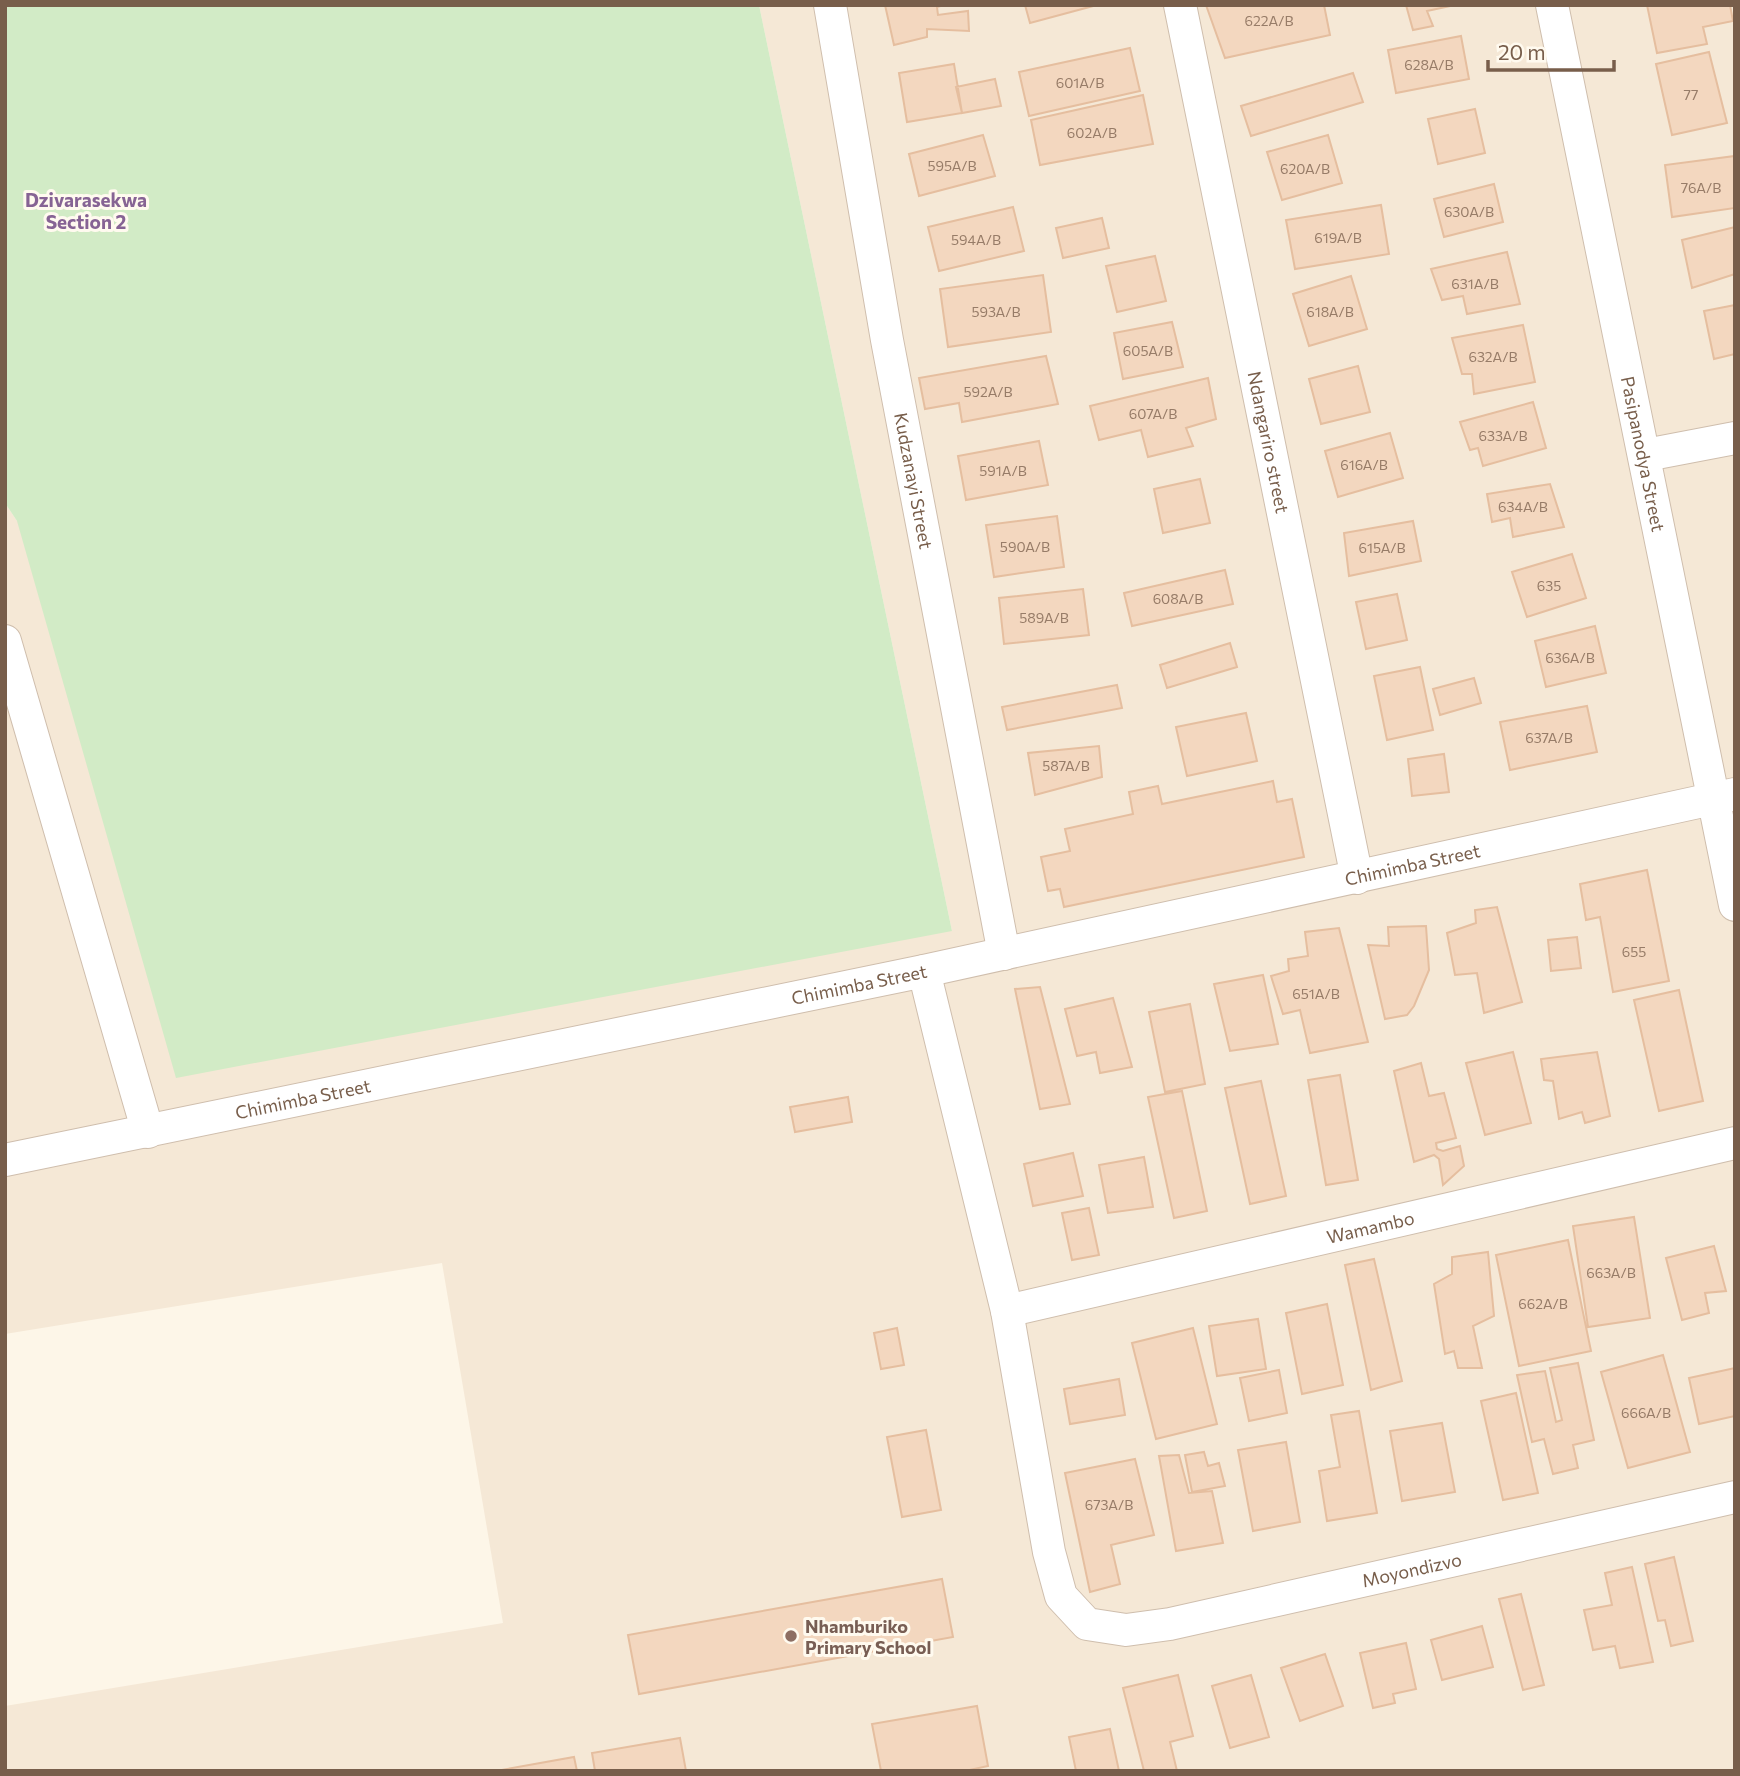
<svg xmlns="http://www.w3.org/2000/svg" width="1740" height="1776" viewBox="0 0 1740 1776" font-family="Commissioner,sans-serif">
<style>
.residential{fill:#f5e8d6}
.green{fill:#d2ebc6}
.building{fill:#f3d7bf;stroke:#e5be9f;stroke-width:2}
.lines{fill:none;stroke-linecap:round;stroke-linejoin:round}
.street-casing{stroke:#cfbead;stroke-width:34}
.street{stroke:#fff;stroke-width:32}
.education-dot{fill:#8d6e63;stroke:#fffaef;stroke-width:2.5}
.labels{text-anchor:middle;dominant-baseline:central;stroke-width:6;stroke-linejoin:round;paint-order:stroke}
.number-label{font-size:14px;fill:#977c68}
.street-label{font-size:18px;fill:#785e4b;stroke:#fffaef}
.education-label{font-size:18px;font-weight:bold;fill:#785e54;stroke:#fffaef;text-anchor:start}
.neighbourhood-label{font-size:19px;font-weight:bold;fill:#866394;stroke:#fffaef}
</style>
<rect width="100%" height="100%" fill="#fdf6e8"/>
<!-- residential -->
<path class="residential" d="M759 5H1735V1771H5V1706L503 1623 442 1263 5 1334V503L17 521 952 931Z"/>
<!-- green -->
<path class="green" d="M5 5H759L952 931 176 1078 17 521 5 503Z"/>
<!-- building -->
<path class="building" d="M885 5H944L937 7 938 15 968 11 969 31 927 29V37L894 45Z
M1025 5H1097L1030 23Z
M1206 5H1324L1330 35 1225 58Z
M1406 5H1455L1427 11 1433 26 1413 30Z
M1647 5H1730L1733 21 1703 27 1707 44 1657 53Z
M1461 36 1469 79 1396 93 1388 50Z
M1130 48 1140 91 1029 116 1019 72Z
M1709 52 1727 123 1672 135 1656 64Z
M954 64 962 113 907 122 899 73Z
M1353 73 1363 102 1251 136 1241 106Z
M995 79 1001 106 962 113 956 87Z
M1143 95 1153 144 1040 165 1031 120Z
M1475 109 1485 153 1438 164 1428 119Z
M983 135 995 176 919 196 909 154Z
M1328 135 1342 183 1282 200 1267 152Z
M1735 156V208L1672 217 1665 165Z
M1494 184 1503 222 1444 237 1434 199Z
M1381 205 1389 254 1295 269 1286 220Z
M1013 207 1024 251 939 271 928 227Z
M1102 218 1109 248 1063 258 1056 228Z
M1735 227V274L1692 288 1682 240Z
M1507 252 1520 304 1467 314 1463 296 1442 300 1431 269Z
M1155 256 1166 301 1117 312 1106 266Z
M1043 275 1051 332 948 347 940 289Z
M1351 276 1367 329 1309 346 1293 294Z
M1735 305V354L1714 359 1704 311Z
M1172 322 1183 367 1123 379 1114 333Z
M1523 325 1535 382 1474 394 1472 374H1462L1452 338Z
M1046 356 1058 404 962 422 959 403 925 409 919 378Z
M1358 366 1370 412 1321 424 1309 379Z
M1208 378 1216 419 1186 428 1193 446 1148 457 1141 430 1099 440 1090 406Z
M1533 402 1546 448 1483 466 1478 448 1470 450 1460 422Z
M1390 433 1403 478 1338 497 1325 451Z
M1039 441 1048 485 966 500 958 456Z
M1200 479 1210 523 1163 533 1154 489Z
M1550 484 1564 527 1513 537 1510 518 1492 522 1487 494Z
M1057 516 1064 567 994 577 986 525Z
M1413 521 1421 561 1349 576 1344 533Z
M1572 554 1586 598 1527 617 1512 572Z
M1225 570 1233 604 1132 626 1124 593Z
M1083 589 1089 635 1004 644 999 598Z
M1397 594 1407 640 1366 649 1356 602Z
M1595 626 1606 673 1546 687 1535 641Z
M1230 643 1237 667 1167 688 1160 665Z
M1420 667 1433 730 1387 740 1374 676Z
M1474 678 1481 703 1440 715 1433 689Z
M1117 685 1122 708 1007 730 1002 707Z
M1587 706 1597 752 1510 770 1500 722Z
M1246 713 1257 761 1187 776 1176 727Z
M1099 746 1102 777 1035 795 1028 753Z
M1444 754 1449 792 1412 796 1408 759Z
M1273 781 1277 802 1292 799 1304 857 1064 907 1060 889 1048 891 1041 857 1070 851 1065 829 1133 814 1129 792 1158 786 1162 804Z
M1647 870 1669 981 1613 992 1600 917 1586 920 1580 884Z
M1497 907 1522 1002 1484 1013 1477 973 1455 975 1447 933 1476 923 1475 910Z
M1426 926 1429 970 1414 1006 1407 1015 1385 1019 1368 945 1389 946 1388 927Z
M1339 928 1368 1042 1310 1053 1300 1010 1283 1014 1271 976 1289 971 1288 959 1308 956 1305 932Z
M1577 937 1581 968 1551 971 1548 940Z
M1263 975 1278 1044 1230 1051 1214 984Z
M1040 987 1070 1104 1040 1109 1015 989Z
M1679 990 1703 1101 1659 1111 1634 1000Z
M1113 998 1132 1067 1100 1073 1096 1052 1077 1056 1065 1009Z
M1190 1004 1205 1084 1165 1092 1149 1012Z
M1513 1052 1531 1123 1485 1135 1466 1063Z
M1597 1052 1610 1116 1585 1123 1582 1112 1559 1119 1553 1081 1544 1080 1541 1059Z
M1421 1063 1429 1096 1444 1093 1456 1138 1436 1143 1437 1149 1443 1151 1460 1146 1464 1166 1443 1185 1439 1159 1434 1155 1414 1162 1394 1071Z
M1340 1075 1358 1180 1326 1185 1308 1080Z
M1261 1081 1286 1196 1250 1204 1225 1088Z
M1182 1091 1207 1211 1174 1218 1148 1097Z
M848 1097 852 1122 795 1132 790 1107Z
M1073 1153 1083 1196 1033 1206 1024 1164Z
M1144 1157 1153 1207 1108 1213 1099 1165Z
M1089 1208 1099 1255 1072 1260 1062 1213Z
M1634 1217 1650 1318 1588 1327 1573 1226Z
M1568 1240 1591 1351 1519 1366 1496 1255Z
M1714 1246 1726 1291 1705 1293 1709 1313 1682 1320 1666 1258Z
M1488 1252 1494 1316 1473 1326 1482 1368H1458L1454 1351 1445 1354 1434 1284 1452 1274V1257Z
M1374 1259 1402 1381 1371 1390 1345 1265Z
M1327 1304 1343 1385 1302 1394 1286 1313Z
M1258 1319 1266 1369 1217 1376 1209 1326Z
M897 1328 904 1365 881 1369 874 1333Z
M1193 1328 1217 1424 1156 1439 1132 1343Z
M1663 1355 1690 1452 1628 1468 1601 1372Z
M1578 1363 1594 1440 1573 1445 1578 1468 1553 1474 1544 1439 1532 1442 1517 1375 1545 1371 1556 1422 1562 1420 1550 1368Z
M1735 1368V1416L1699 1424 1689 1378Z
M1279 1370 1287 1413 1249 1421 1240 1378Z
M1119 1379 1125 1415 1070 1424 1064 1389Z
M1516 1393 1538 1493 1503 1500 1481 1401Z
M1359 1411 1377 1513 1327 1521 1319 1471 1340 1467 1331 1415Z
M1442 1423 1455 1492 1402 1501 1390 1431Z
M926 1430 941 1510 902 1517 887 1437Z
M1286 1442 1300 1522 1253 1531 1238 1450Z
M1204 1452 1208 1466 1219 1463 1225 1486 1192 1492 1185 1455Z
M1179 1455 1189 1493 1212 1491 1223 1543 1176 1551 1159 1456Z
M1135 1459 1154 1535 1111 1545 1120 1584 1090 1592 1065 1473Z
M1674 1557 1693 1641 1671 1646 1665 1620 1658 1621 1645 1564Z
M1632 1567 1653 1662 1620 1668 1615 1646 1593 1650 1584 1610 1612 1605 1605 1573Z
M942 1579 953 1637 639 1694 628 1635Z
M1521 1594 1544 1685 1523 1690 1499 1599Z
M1482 1626 1493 1667 1442 1680 1431 1640Z
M1406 1643 1416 1689 1393 1694 1395 1703 1373 1708 1360 1653Z
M1325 1654 1343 1706 1300 1721 1281 1668Z
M1178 1675 1193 1736 1170 1742 1177 1771H1144L1123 1688Z
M1251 1675 1269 1737 1230 1748 1212 1686Z
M977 1706 988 1766 965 1771H881L872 1724Z
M1110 1729 1119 1771H1076L1069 1737Z
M680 1738 686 1771H595L592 1753Z
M574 1757 577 1771H496Z"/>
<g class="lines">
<!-- street casing -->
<g class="street-casing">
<g id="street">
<path id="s1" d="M830 5 887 340 1004 954"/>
<path id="s2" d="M1180 5 1357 878"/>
<path id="s3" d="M1552 5 1735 905"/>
<path d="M1646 455 1735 438"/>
<path d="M5 641 148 1132"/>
<path id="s4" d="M924 971 1007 1311 1049 1552 1061 1596 1087 1624 1126 1630 1170 1624 1735 1497"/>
<path id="s5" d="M5 1160 924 971 1735 794"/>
<path id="s6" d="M1007 1311 1735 1143"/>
</g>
</g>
<!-- street -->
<use href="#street" class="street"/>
</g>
<!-- markers -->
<circle class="education-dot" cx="791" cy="1636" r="7"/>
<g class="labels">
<!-- number labels -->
<g class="number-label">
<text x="1269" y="20">622A/B</text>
<text x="1429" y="64">628A/B</text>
<text x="1080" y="82">601A/B</text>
<text x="1691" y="94">77</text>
<text x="1092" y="132">602A/B</text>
<text x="952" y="165">595A/B</text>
<text x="1305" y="168">620A/B</text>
<text x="1701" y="187">76A/B</text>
<text x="1469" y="211">630A/B</text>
<text x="1338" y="237">619A/B</text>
<text x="976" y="239">594A/B</text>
<text x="1475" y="283">631A/B</text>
<text x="996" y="311">593A/B</text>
<text x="1330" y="311">618A/B</text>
<text x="1148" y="350">605A/B</text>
<text x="1493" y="356">632A/B</text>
<text x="988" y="391">592A/B</text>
<text x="1153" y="413">607A/B</text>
<text x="1503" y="435">633A/B</text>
<text x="1364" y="464">616A/B</text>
<text x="1003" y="470">591A/B</text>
<text x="1523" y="506">634A/B</text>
<text x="1025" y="546">590A/B</text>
<text x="1382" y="547">615A/B</text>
<text x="1549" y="585">635</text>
<text x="1178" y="598">608A/B</text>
<text x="1044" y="617">589A/B</text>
<text x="1570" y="657">636A/B</text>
<text x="1549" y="737">637A/B</text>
<text x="1066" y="765">587A/B</text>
<text x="1634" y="951">655</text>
<text x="1316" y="993">651A/B</text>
<text x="1611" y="1272">663A/B</text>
<text x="1543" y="1303">662A/B</text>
<text x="1646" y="1412">666A/B</text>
<text x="1109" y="1504">673A/B</text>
</g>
<!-- street labels -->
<g class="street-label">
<text stroke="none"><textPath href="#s2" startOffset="446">Ndangariro street</textPath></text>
<text stroke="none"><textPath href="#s3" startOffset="458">Pasipanodya Street</textPath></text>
<text stroke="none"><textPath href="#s1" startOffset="483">Kudzanayi Street</textPath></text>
<text stroke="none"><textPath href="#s5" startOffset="1438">Chimimba Street</textPath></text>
<text stroke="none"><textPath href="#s5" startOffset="872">Chimimba Street</textPath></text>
<text stroke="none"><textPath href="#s5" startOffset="304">Chimimba Street</textPath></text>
<text stroke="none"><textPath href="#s6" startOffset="373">Wamambo</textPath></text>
<text stroke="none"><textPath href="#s4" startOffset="1010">Moyondizvo</textPath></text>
</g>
<!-- education labels -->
<g class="education-label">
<text x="805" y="1626">Nhamburiko<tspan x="805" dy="21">Primary School</tspan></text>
</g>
<!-- neighbourhood labels -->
<g class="neighbourhood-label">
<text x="86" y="199">Dzivarasekwa<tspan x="86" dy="22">Section 2</tspan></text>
</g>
</g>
<!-- border -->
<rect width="1740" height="1776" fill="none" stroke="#785e4b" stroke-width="14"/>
<!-- scale -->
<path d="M1488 60v10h126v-10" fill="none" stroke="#785e4b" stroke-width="3.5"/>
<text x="1498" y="60" font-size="21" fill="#785e4b" stroke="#fffaef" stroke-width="5" paint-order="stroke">20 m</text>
</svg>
